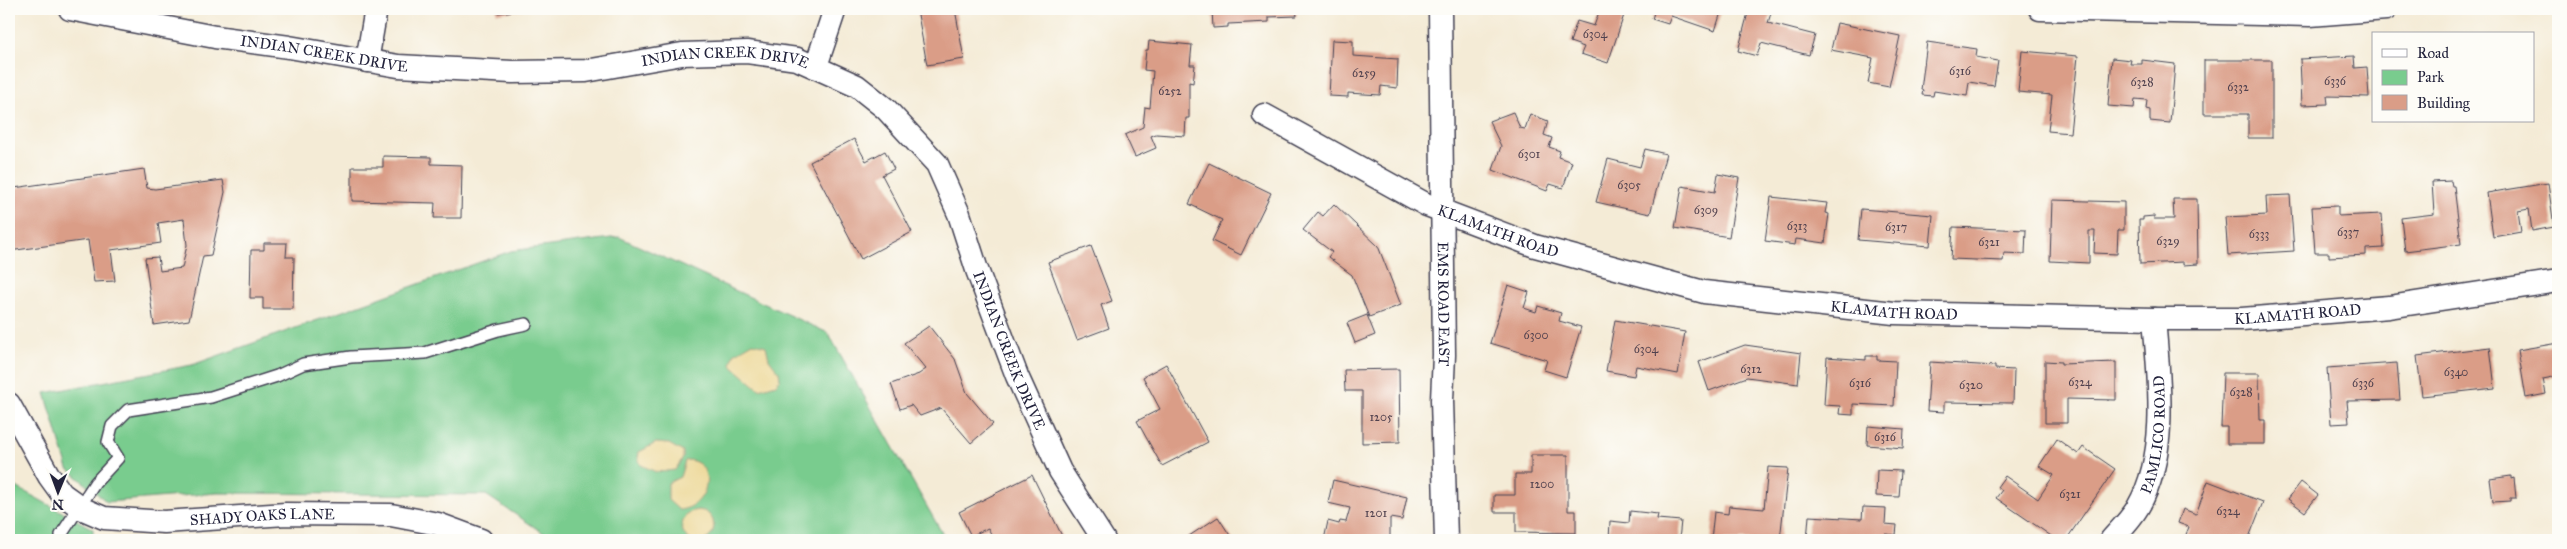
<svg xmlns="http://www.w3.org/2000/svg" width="2567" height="549" viewBox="0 0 2567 549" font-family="'IM FELL Great Primer',serif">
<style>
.green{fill:#79cc8e;stroke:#4e7764}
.sand{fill:#eeda9e;stroke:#887e6c}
.building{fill:#da9d87}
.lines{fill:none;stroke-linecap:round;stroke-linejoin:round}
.lane-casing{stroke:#424052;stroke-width:14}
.street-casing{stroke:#424052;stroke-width:25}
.lane{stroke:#fff;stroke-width:11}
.street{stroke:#fff;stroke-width:22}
.labels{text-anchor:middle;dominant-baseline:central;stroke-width:4;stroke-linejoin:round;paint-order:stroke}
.number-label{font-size:12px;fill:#50414e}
.street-label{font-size:15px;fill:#22223b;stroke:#fdfcf7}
</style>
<rect width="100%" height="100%" fill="#fdfcf7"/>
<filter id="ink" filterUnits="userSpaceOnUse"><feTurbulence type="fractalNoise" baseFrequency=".02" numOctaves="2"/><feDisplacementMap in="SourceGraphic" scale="10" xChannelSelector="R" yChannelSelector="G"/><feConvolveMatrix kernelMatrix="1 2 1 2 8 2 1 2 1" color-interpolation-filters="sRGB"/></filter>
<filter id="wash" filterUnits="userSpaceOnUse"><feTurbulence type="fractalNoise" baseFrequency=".0096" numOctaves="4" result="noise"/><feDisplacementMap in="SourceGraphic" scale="20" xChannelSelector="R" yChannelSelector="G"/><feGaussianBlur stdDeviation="1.12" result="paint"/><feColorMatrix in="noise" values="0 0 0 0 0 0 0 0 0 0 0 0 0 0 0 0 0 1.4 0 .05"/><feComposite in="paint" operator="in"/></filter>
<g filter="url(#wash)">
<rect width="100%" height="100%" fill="#f4ebd6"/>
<!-- green -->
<path class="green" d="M619 237 828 333 946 540H554L486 495 217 493 107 502 68 469 45 393 192 365 511 251Z
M9 483 93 529V540H9Z"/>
<!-- sand -->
<path class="sand" d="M753 343 766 346 769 359 779 372 780 379 776 384 759 389 731 365 734 354Z
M656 443 669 444 683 452V458L675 470 656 472 641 465 638 458 639 452Z
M689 460C717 464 710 507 679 510L668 500V483L680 477 685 461Z
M682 526a16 16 0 1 1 32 0a16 16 0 1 1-32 0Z"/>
<g id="blocks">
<!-- building -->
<path class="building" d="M496 9H523V10L497 13Z
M917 9H955L964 59 927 65Z
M1212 9H1296L1297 16 1269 17V22L1228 24V27L1213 28Z
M1600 9H1626L1608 63 1581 54 1584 47 1570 42 1577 21 1594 26Z
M1655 9H1722L1715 31 1671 16 1668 24 1652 19Z
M1749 9 1771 13 1768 23 1815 35 1809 55 1761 43 1757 56 1738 51Z
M1837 23 1900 36 1889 87 1868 83 1873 58 1831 50Z
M1332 40 1353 41V56L1398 59 1397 88 1381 86 1380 95 1348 93V97L1329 96Z
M1149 41 1192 45 1190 65H1195L1193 83 1189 82V118H1186L1185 136 1156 134 1151 136 1156 148 1135 157 1125 135 1143 127 1145 107 1150 108 1153 71 1144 70 1146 50H1148Z
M1927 42 1977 49 1976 57 1998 61 1994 86 1969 82 1967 96 1934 91 1933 96 1922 95 1923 90H1921Z
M2022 51 2078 56 2070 133 2048 131 2052 95 2018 92Z
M2354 56 2355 68 2367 67 2369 97 2327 96 2328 104 2302 105 2300 59Z
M2112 58 2131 60 2130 64H2142V60L2175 64 2170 123 2150 121V110L2146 109 2147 100 2135 99 2134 108 2108 106Z
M2204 60H2272V138H2248V114H2204Z
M1513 112 1520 128 1525 129 1530 114 1548 121 1544 135 1552 138 1549 147 1560 151 1558 157 1572 162 1563 188 1550 184 1547 191 1493 170 1501 146 1489 121Z
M854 139 866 161 885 151 894 169 882 175 912 232 861 259 810 162Z
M1645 149 1666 154 1650 214 1596 202 1608 159 1640 167Z
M383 156 431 157V164L462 165 461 218H434L435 203 352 201V167H383Z
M1209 163 1271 193 1241 255 1212 241 1222 220 1189 204Z
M144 169 147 188 155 189 223 180 225 192 211 255 203 256 189 320 154 325 145 258 158 257 160 271 182 268 187 245 184 219 158 223 161 243 111 250 115 281 94 282 88 240 9 251V213L14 188Z
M1718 174 1739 178 1729 237 1675 228 1682 186 1715 192Z
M2451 181 2452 186H2454L2461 244 2405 251 2401 218 2434 214 2432 182Z
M2548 183 2554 227 2532 231 2529 209 2518 211 2521 232 2493 237 2487 193Z
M2290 195 2294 251 2228 255 2225 217 2267 215 2266 196Z
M1771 197 1827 203 1825 213 1829 214 1825 243 1796 239 1795 245 1765 241Z
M2173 199H2197L2198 264 2183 265V262L2140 264 2139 220H2143V217L2154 216V219H2174Z
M2052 200 2124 202V230H2118L2117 254 2094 253 2095 231H2089V263L2050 261Z
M1334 204 1378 246 1401 305 1369 317 1352 275 1328 257 1332 252 1303 230 1318 212 1323 216Z
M2338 206V216L2382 214 2384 248 2366 249V255L2329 257V253H2315L2312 207Z
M1861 209 1933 215 1930 246 1858 240Z
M1953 227 2026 230 2025 254 2004 253 2003 261 1951 259Z
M264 243H287L286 257H294L293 309H263V298H250L251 250H264Z
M1091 246 1112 301 1101 305 1109 328 1077 340 1048 262Z
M1508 285 1529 292 1524 308 1536 312 1538 306 1561 313 1559 321 1581 327 1566 377 1544 370 1547 360 1490 343Z
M1367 315 1375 335 1355 343 1347 323Z
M1615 320 1685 332 1678 374 1636 366 1634 376 1606 371Z
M929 326 955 359 967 393 993 424 971 443 941 408 920 416 911 405 900 409 891 384 919 374 926 369 904 343Z
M2558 343V376L2543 379 2546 394 2526 398 2518 350Z
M1745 345 1801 353 1798 384 1747 377 1709 391 1699 362Z
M2490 347 2495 388 2422 396 2417 356Z
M1866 356H1877V360L1896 361 1894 406 1853 404V415L1839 414 1840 406 1824 405 1827 357 1866 360Z
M2045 361 2061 362V364L2116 362V400L2067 399V423H2045Z
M1930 362 1995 366V369L2014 370 2013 403 1944 402V412L1927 411Z
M2397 363 2400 400 2347 401 2349 423 2331 424 2327 368Z
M1166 364 1208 442 1162 466 1137 421 1160 409 1143 377Z
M1399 369 1400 442 1362 443V391H1345L1344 370Z
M2223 373H2259L2260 420H2265V444H2227V427H2221Z
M1868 426 1904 429 1903 448 1867 445Z
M2057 439 2078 454 2083 447 2115 469 2066 540H2057L1996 498 2002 490 1997 487 2005 476 2038 499 2054 475 2039 466Z
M1531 455H1568V511H1576V533L1516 532V512H1494V495H1515V474H1531Z
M1768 467 1788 468 1780 540H1711L1714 512 1728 514 1729 506 1764 509Z
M1877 470 1901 471 1899 497 1876 496Z
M1032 475 1064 540H994L988 528 971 536 959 512Z
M2511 476V479L2514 478 2516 498H2510V501L2493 502 2490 479Z
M1333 480 1407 497 1402 520 1390 518V540H1324L1328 521 1339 524 1340 521 1346 522 1350 508 1328 503Z
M2208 481 2263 502 2248 540H2188V538L2185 537 2189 527 2178 523 2183 509 2196 514Z
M2301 482 2318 495 2305 512 2288 499Z
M1863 507 1886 508 1885 524 1897 525 1896 535 1885 534V540H1807L1809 516 1862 519Z
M1630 511 1658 514 1657 519 1681 521 1679 540H1609L1610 521 1629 523Z
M1218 517 1233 540H1188L1186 538Z"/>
</g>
</g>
<g filter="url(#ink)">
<use href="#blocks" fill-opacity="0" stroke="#424052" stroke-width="1"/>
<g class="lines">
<!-- lane casing -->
<g class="lane-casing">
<path id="lane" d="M62 540 61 535 95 483 118 458 108 442 112 426 128 410 211 397 277 376 303 364 351 357 425 353 498 330 526 324"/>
</g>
<!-- street casing -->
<g class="street-casing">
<g id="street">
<path id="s1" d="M70 9 215 37 289 47 398 66 512 72 586 71 682 54 747 52 797 59 857 86 886 109 937 164 959 214 977 270 1017 376 1060 471 1104 540"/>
<path id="s2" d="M1440 9 1444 355 1442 400 1446 540"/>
<path d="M2040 9 2310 15 2386 9"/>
<path d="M367 61 376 9"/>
<path d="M816 66 835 9"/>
<path id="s3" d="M1264 115 1427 205 1535 246 1704 292 1894 313 2154 319H2242L2389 307 2558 281"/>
<path id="s4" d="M9 404 49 476 62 494 83 509 104 518 164 522 286 514 391 515 438 524 481 540"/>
<path id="s5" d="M2111 540C2120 530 2131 519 2138 507 2169 454 2159 378 2154 319"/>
</g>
</g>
<!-- lane -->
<use href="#lane" class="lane"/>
<!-- street -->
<use href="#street" class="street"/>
</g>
</g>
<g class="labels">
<!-- number labels -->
<g class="number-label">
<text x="1595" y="34">6304</text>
<text x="1960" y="71">6316</text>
<text x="1364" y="73">6259</text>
<text x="2335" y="81">6336</text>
<text x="2142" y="82">6328</text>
<text x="2238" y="87">6332</text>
<text x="1170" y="91">6252</text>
<text x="1529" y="154">6301</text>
<text x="1629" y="185">6305</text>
<text x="1706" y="210">6309</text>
<text x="1797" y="226">6313</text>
<text x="1896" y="227">6317</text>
<text x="2348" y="232">6337</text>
<text x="2259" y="234">6333</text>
<text x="2168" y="241">6329</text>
<text x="1989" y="242">6321</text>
<text x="1536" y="335">6300</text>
<text x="1646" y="349">6304</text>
<text x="1751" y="369">6312</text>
<text x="2456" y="372">6340</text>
<text x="2080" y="382">6324</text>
<text x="1860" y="383">6316</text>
<text x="2363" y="383">6336</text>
<text x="1971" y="385">6320</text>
<text x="2241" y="392">6328</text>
<text x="1381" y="417">1205</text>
<text x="1885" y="437">6316</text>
<text x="1542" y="484">1200</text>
<text x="2070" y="494">6321</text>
<text x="2228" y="511">6324</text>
<text x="1376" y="513">1201</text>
</g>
<!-- street labels -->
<g class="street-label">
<text stroke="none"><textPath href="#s1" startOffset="258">INDIAN CREEK DRIVE</textPath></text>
<text stroke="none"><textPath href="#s1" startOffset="662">INDIAN CREEK DRIVE</textPath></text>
<text stroke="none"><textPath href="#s3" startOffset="262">KLAMATH ROAD</textPath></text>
<text stroke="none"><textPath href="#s2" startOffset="295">EMS ROAD EAST</textPath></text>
<text stroke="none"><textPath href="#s3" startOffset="668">KLAMATH ROAD</textPath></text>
<text stroke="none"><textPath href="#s3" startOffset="1072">KLAMATH ROAD</textPath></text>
<text stroke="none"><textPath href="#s1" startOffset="1112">INDIAN CREEK DRIVE</textPath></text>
<text stroke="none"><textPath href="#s5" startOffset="118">PAMLICO ROAD</textPath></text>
<text stroke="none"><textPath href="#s4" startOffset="312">SHADY OAKS LANE</textPath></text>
</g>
</g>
<!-- margin -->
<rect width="2567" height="549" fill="none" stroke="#fdfcf7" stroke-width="30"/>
<!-- legend -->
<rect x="2372" y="32" width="162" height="90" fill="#fdfcf7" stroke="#a5a5ac"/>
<rect x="2382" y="49" width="25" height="8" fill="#ffffff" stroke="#a5a5ac"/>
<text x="2417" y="58" font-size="15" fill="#22223b">Road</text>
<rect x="2382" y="70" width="25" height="15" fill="#79cc8e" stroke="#a5a5ac"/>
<text x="2417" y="82" font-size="15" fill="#22223b">Park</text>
<rect x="2382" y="95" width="25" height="15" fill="#da9d87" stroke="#a5a5ac"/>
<text x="2417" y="108" font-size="15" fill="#22223b">Building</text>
<!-- north arrow -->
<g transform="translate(58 492) rotate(181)" stroke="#fdfcf7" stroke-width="4" paint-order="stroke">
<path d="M0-4L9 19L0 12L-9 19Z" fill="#22223b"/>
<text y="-8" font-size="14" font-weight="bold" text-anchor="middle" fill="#22223b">N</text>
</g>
</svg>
